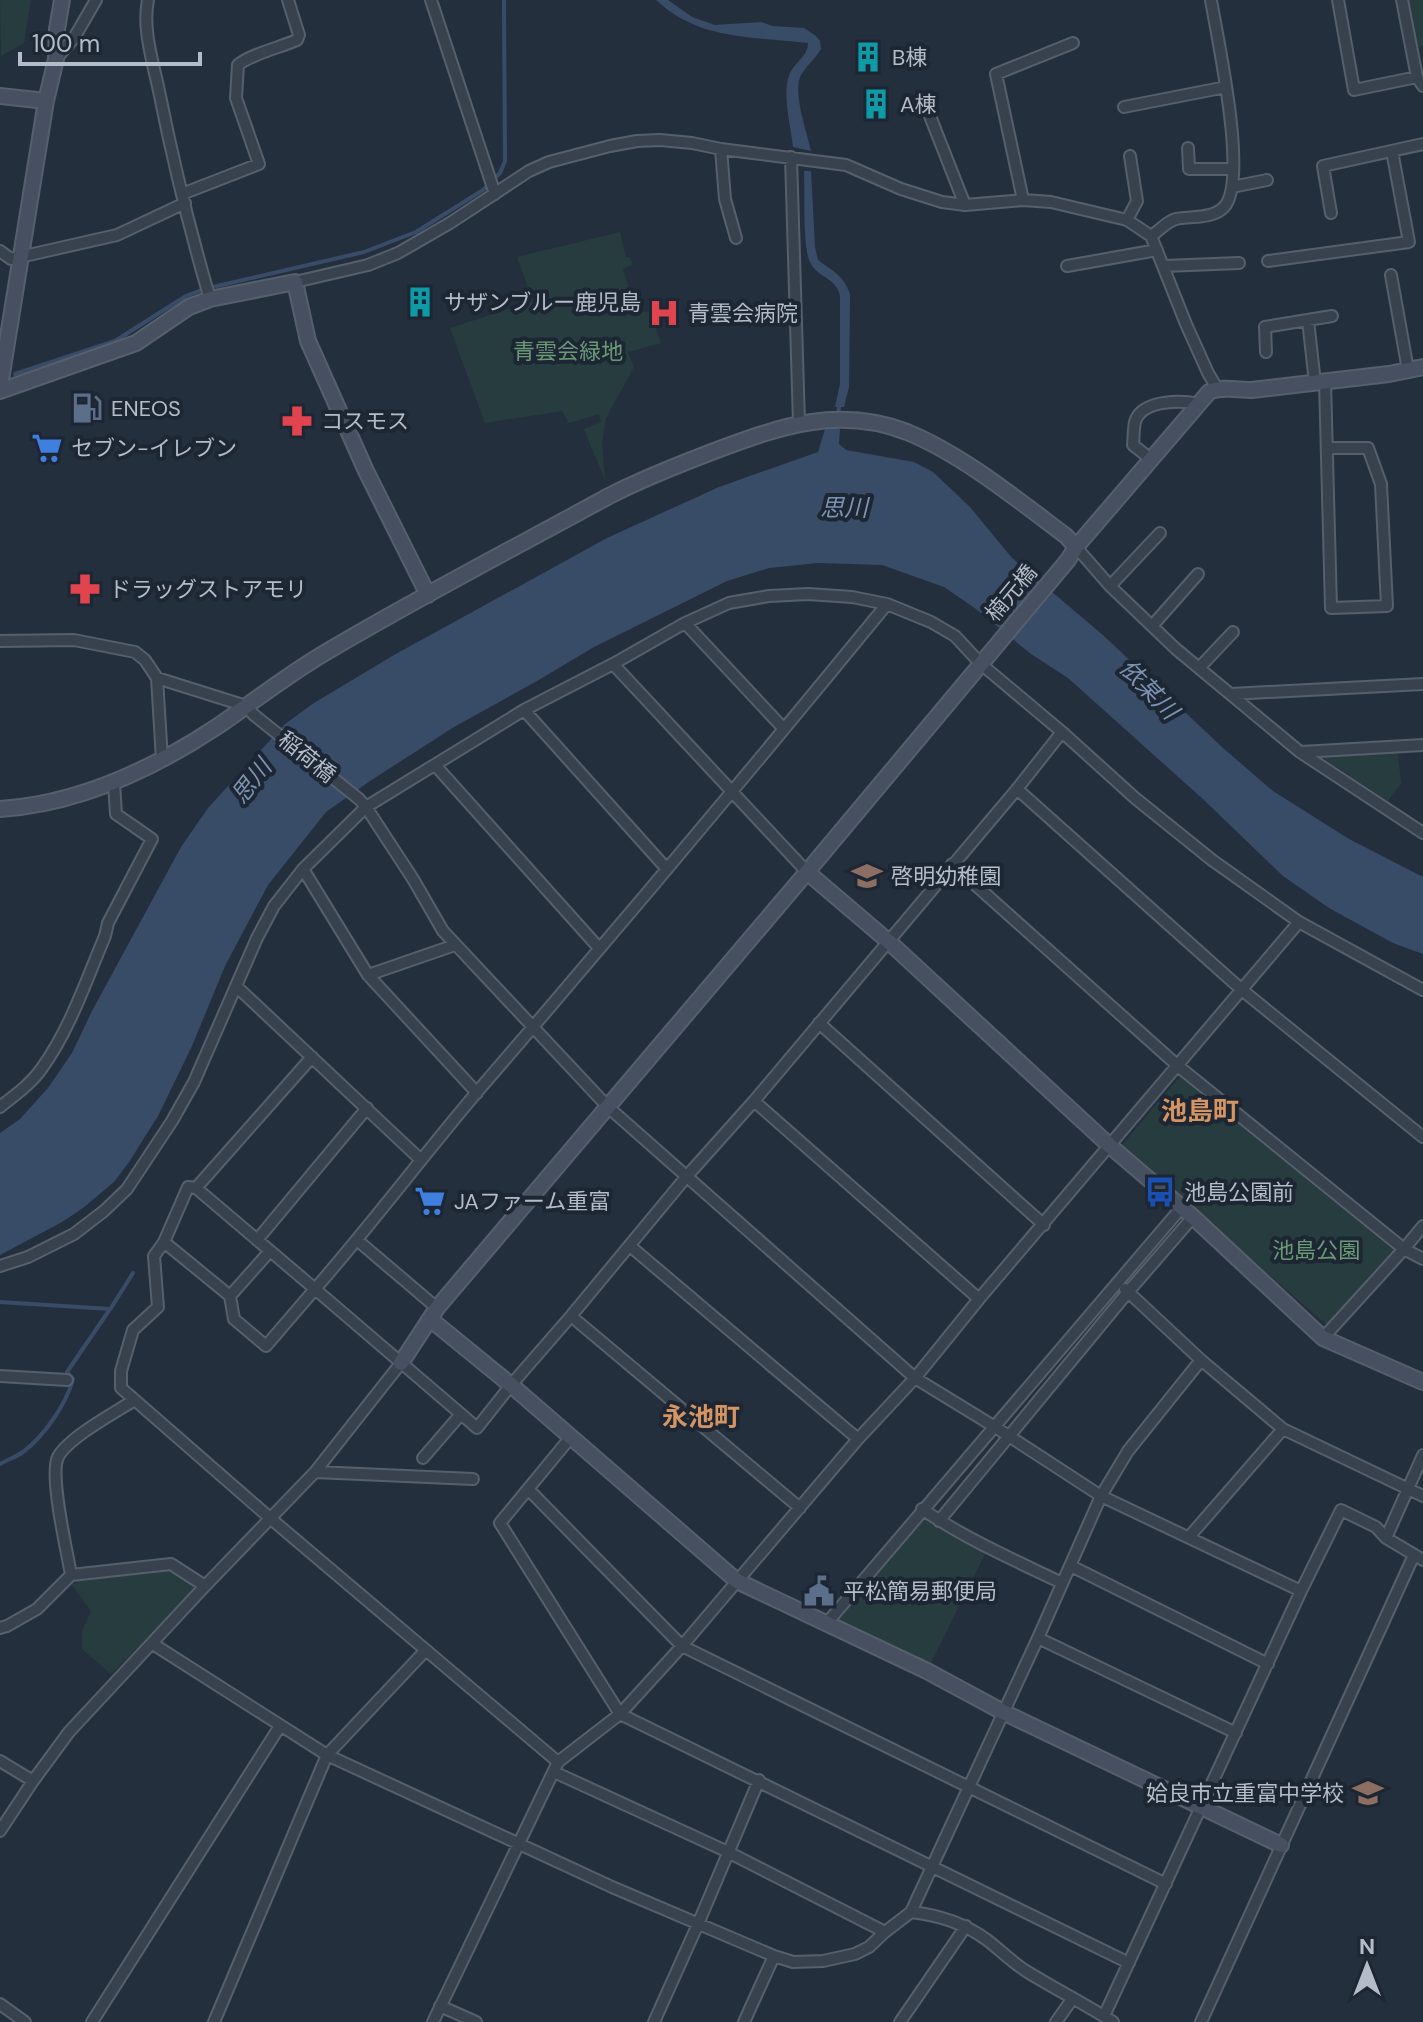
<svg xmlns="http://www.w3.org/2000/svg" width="1423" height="2022" viewBox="0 0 1423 2022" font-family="'DM Sans','Noto Sans JP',sans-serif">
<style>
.green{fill:#263c3f}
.water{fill:#394c67}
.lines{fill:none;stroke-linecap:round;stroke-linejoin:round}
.stream{stroke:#394c67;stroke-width:4}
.street-casing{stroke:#565f6c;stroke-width:14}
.secondary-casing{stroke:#565f6c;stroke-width:18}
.street{stroke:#38414e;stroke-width:10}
.secondary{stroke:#465061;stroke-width:14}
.labels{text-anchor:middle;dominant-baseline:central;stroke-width:8;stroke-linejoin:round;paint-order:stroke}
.poi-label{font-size:22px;fill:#b4bcc9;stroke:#1d2633;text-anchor:start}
.park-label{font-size:22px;fill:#6b9a76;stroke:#1d2633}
.street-label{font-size:22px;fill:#b4bcc9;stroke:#1d2633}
.water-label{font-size:24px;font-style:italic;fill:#7c92b1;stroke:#1d2633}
.quarter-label{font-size:26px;font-weight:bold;fill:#d59563;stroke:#1d2633}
</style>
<rect width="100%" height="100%" fill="#242f3e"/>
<!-- green -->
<path class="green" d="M0 0H31L24 43 1 56Z
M1409 0H1423V45L1417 48Z
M620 232 626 257H629L633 264 623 269 637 313 649 311 661 343 628 352 634 367 606 418 602 445 605 480 584 429 601 422 599 414 569 423 562 411 485 423 450 328 533 301 517 257Z
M1398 752 1401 784 1388 801 1320 756Z
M1182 1074 1394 1250 1328 1326 1121 1146Z
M922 1509 988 1548 927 1671 826 1624Z
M170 1570 198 1587 111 1674 82 1649V1631L91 1611 71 1584 79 1580Z"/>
<!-- water -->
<path class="water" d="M656 0H668L692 17 715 25 761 22 772 26 804 28 816 36 820 41 821 49C815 59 807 65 801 75 792 91 807 133 811 151L793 147C791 127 782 94 789 76 793 63 808 57 808 43 752 36 700 41 656 0Z
M804 171H811L815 247 818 260C834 272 843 275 850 294L849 387 844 407H835L840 384V295C835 277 819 278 811 264 802 250 805 190 804 171Z
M825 429H840L839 444 846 450 914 462 933 472 970 507 1012 558 1104 636 1223 748 1273 791 1349 839 1423 877V954L1393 943 1329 908 1283 876 1204 800 1068 678 1031 654 976 609 944 587 882 565 818 563 769 568 727 581 594 647 537 681 454 727 370 781 326 812 268 885 225 966 192 1046 158 1116 129 1162 114 1182 83 1208 62 1222 0 1255V1133L20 1119 48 1088 72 1053 92 1011 181 847 208 808 285 724 314 703 394 655 607 538 719 487 818 452Z"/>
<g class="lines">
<!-- stream -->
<path class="stream" d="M15 374 115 341 186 296 204 289 364 252 416 232 483 190 500 173 505 161 504 0
M833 434 840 403
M0 1302 110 1309 67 1372 73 1379C66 1405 44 1436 23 1452 16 1457 7 1460 0 1464
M111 1308 133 1273"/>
<!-- street casing -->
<g class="street-casing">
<path id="street" d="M148 0C142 29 153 62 159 91 173 161 190 231 210 299
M431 0 495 194
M1338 0 1354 90 1417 77
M1402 0 1417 77 1423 86
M56 59 74 38 96 0
M1124 107 1226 87
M928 111 965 205
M1188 148 1189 169H1233
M721 149 725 199 736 238
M791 157 799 423
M1232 187 1267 180
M182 194 259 164 236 98 238 65C249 55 281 47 297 40L299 35 288 0
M1023 200 996 74 1073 43
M1331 213 1323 166 1423 144
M1127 220 1137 201 1130 156
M1151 236C1159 231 1167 221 1176 219 1191 216 1213 219 1224 207 1249 181 1217 37 1211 0
M0 251 11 259 117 235 185 203
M1268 261 1409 242 1392 151
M1067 266 1157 250
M1164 266 1239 263
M1391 275 1408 370
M295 282 368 265 398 253 450 223 529 171 549 162 610 146 637 141 660 140 692 143 721 149 846 165 901 189 942 202 965 205 1023 200 1051 202 1127 220 1151 236 1186 324 1208 373 1217 388
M1308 320 1315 383
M1266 352 1265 327 1332 316
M1325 381 1331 608 1387 606 1381 484 1368 448H1328
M1152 460 1133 445C1134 437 1133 426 1136 419 1145 400 1181 400 1198 404
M1076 547 1110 586 1176 649 1300 752 1423 833
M1110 586 1160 533
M685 623 784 729
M1152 626 1198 574
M0 641 74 640 135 652 145 660 157 678 162 760
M613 664 807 872
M1199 668 1233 632
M157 678 246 706 254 715 359 799 366 807 413 879 443 931 608 1107 915 1378 995 1427 1101 1496 1301 1591 1341 1510 1376 1527 1386 1538 1423 1560
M1231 694 1423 684
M524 710 666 868
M1301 752 1423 745
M435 765 599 948
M1017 789 1242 990 1423 1137
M952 864 1178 1066 1404 1249 1423 1259
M303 869 368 975 477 1093
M368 975 455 945
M236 986 421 1160
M819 1023 1044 1225
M754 1101 979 1299
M0 1107C15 1095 31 1084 42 1068 70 1029 86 981 105 936L108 923 152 839 116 814 114 783
M196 1188 312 1057
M257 1240 367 1108
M357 1240 437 1308
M164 1242 230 1296 234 1319 266 1346 315 1289 196 1188 188 1187 164 1242 154 1256 158 1307 133 1330 121 1371V1388L270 1518 558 1762
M630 1246 858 1439
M0 1266 28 1257 74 1234 104 1211 127 1189 172 1121 194 1082 257 938 274 906 303 869 366 807 524 710 613 664 685 623 729 603 769 596 808 594 852 597 887 604 931 622 955 636 981 664 1062 732 1135 798 1212 860 1299 922 1423 990
M1125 1289 1201 1360 1283 1429 1423 1496
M230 1296 270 1251
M571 1316 800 1508
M1323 1338 1404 1249 1423 1226
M0 1376 67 1380
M461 1414 477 1428 511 1385 571 1316 687 1176 754 1101 1017 789 1062 732
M570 1438 500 1523 620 1714 1129 1963
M423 1458 461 1414 315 1289C371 1225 422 1157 477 1092 616 931 752 769 887 604
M315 1472 473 1479
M528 1489 682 1646 1166 1884
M922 1509C966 1539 1014 1560 1062 1583
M939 1521 1128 1292 1193 1217
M1189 1537 1283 1429
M1386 1538 1423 1455
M1071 1566 1268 1664
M71 1575C67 1551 49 1475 58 1457 68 1438 114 1413 133 1401
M826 1624 1182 1207
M0 1628 7 1626 37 1609 71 1575 171 1564 205 1586
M1038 1638 1236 1733
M153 1644 327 1755 612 1887 774 1956 793 1962 823 1961 855 1954 869 1947 885 1932 911 1912C939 1915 964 1923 987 1940 1000 1950 1012 1962 1026 1971 1055 1989 1085 2004 1113 2022
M0 1761 33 1781
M554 1772 728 1852 885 1932
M0 1831 33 1781 69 1732 205 1586 315 1472 401 1363
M911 1912 1038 1638 1101 1496 1128 1451 1201 1360
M0 2004 25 2022
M440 2006 476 2022
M1104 2016 1301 1591
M92 2022 280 1726
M214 2022 327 1755 426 1650
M433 2022 558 1762 620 1714 682 1646 858 1439 915 1378 979 1299 1299 922
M654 2022 698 1924 759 1780
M744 2022 774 1956
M900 2022 966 1926
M1056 2022 1073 1998
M1201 2022 1414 1555"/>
</g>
<!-- secondary casing -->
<g class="secondary-casing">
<path id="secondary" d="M0 96 46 101
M0 386 46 101 56 59 57 29 62 0
M0 391 136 343 189 307 210 299 295 282 308 341 366 471 428 595
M0 809C79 804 153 769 218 726 253 702 286 676 323 654 417 598 514 548 609 496 644 478 680 464 717 450 781 426 839 406 907 432 963 455 1018 500 1066 536L1076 547
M807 872 888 941 1110 1146 1193 1217 1323 1338 1423 1382
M430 1319 511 1385 737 1581 927 1671 1003 1712 1281 1845
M401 1363 437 1308 807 872 1068 560 1076 547 1209 392C1221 386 1238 390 1252 390L1389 374 1423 367"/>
</g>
<!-- street -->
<use href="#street" class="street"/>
<!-- secondary -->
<use href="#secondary" class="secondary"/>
</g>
<!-- icons -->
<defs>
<g id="building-bare" transform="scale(2.4)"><path d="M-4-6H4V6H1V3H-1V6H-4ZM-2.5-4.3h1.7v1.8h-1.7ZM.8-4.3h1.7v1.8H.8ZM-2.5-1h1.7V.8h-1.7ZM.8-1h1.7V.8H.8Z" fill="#0f9aa8" stroke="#1d2633" stroke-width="2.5" paint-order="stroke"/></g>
<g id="hospital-bare" transform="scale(2.4)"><path d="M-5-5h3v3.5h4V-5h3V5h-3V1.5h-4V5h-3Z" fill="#e0444e" stroke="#1d2633" stroke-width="2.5" paint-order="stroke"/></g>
<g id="fuel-bare" transform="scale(2.4)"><path d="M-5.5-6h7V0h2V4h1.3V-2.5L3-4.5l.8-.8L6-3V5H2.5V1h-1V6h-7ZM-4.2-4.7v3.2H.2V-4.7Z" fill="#5c6f8a" stroke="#1d2633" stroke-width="2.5" paint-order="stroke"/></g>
<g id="pharmacy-bare" transform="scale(2.4)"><path d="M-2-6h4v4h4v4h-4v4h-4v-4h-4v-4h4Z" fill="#e0444e" stroke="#1d2633" stroke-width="2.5" paint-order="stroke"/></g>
<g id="supermarket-bare" transform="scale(2.4)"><path d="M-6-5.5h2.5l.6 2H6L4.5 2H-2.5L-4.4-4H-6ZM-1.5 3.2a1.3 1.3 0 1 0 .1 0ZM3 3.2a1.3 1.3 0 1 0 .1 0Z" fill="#3f7fe0" stroke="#1d2633" stroke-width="2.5" paint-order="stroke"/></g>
<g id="school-bare" transform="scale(2.4)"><path d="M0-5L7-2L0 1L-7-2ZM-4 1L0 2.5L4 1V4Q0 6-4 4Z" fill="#8d6e63" stroke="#1d2633" stroke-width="2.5" paint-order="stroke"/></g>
<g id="bus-bare" transform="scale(2.4)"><path d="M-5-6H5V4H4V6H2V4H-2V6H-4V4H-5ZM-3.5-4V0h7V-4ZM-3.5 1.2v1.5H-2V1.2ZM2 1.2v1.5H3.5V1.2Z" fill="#1a4fb4" stroke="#1d2633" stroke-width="2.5" paint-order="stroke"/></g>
<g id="civic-bare" transform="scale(2.4)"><path d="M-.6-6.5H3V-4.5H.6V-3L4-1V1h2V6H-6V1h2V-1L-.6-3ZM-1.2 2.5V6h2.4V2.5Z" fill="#5c6f8a" stroke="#1d2633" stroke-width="2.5" paint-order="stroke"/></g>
</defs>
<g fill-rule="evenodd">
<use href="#building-bare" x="868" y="57"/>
<use href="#building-bare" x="876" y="104"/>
<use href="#building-bare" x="420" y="302"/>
<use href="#hospital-bare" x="664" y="313"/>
<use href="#fuel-bare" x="87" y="408"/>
<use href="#pharmacy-bare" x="297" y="421"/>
<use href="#supermarket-bare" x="47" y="448"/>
<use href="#pharmacy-bare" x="85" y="589"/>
<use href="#school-bare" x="867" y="876"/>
<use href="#bus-bare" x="1160" y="1192"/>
<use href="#supermarket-bare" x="430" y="1201"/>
<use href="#civic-bare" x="819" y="1591"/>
<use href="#school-bare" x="1368" y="1793"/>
</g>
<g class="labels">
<!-- poi labels -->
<g class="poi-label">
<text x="892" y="57">B棟</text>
<text x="900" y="104">A棟</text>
<text x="444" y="302">サザンブルー鹿児島</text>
<text x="688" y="313">青雲会病院</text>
<text x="111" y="408">ENEOS</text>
<text x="321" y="421">コスモス</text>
<text x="71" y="448">セブン-イレブン</text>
<text x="109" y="589">ドラッグストアモリ</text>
<text x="891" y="876">啓明幼稚園</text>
<text x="1184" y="1192">池島公園前</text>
<text x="454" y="1201">JAファーム重富</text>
<text x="843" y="1591">平松簡易郵便局</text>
<text x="1344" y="1793" text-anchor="end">姶良市立重富中学校</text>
</g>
<!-- park labels -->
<g class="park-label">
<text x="568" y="351">青雲会緑地</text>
<text x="1316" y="1250">池島公園</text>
</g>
<!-- street labels -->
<g class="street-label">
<text transform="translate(1011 593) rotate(-50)">楠元橋</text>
<text transform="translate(307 757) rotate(39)">稲荷橋</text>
</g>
<!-- water labels -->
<g class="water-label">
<text x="844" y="507">思川</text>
<text transform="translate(1149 689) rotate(46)">依某川</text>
<text transform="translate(251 781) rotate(-52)">思川</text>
</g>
<!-- quarter labels -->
<g class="quarter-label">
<text x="1200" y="1111">池島町</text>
<text x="701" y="1417">永池町</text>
</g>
</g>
<!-- north arrow -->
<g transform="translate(1367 1966)" stroke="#1d2633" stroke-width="6" paint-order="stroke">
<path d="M0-6L14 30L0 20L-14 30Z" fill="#b4bcc9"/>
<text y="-12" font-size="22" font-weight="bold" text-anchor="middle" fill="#b4bcc9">N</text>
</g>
<!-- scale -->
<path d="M20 52v12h180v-12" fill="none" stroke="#b4bcc9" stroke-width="4"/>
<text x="32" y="52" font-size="24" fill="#b4bcc9" stroke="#1d2633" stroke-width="6" paint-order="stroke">100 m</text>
</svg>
